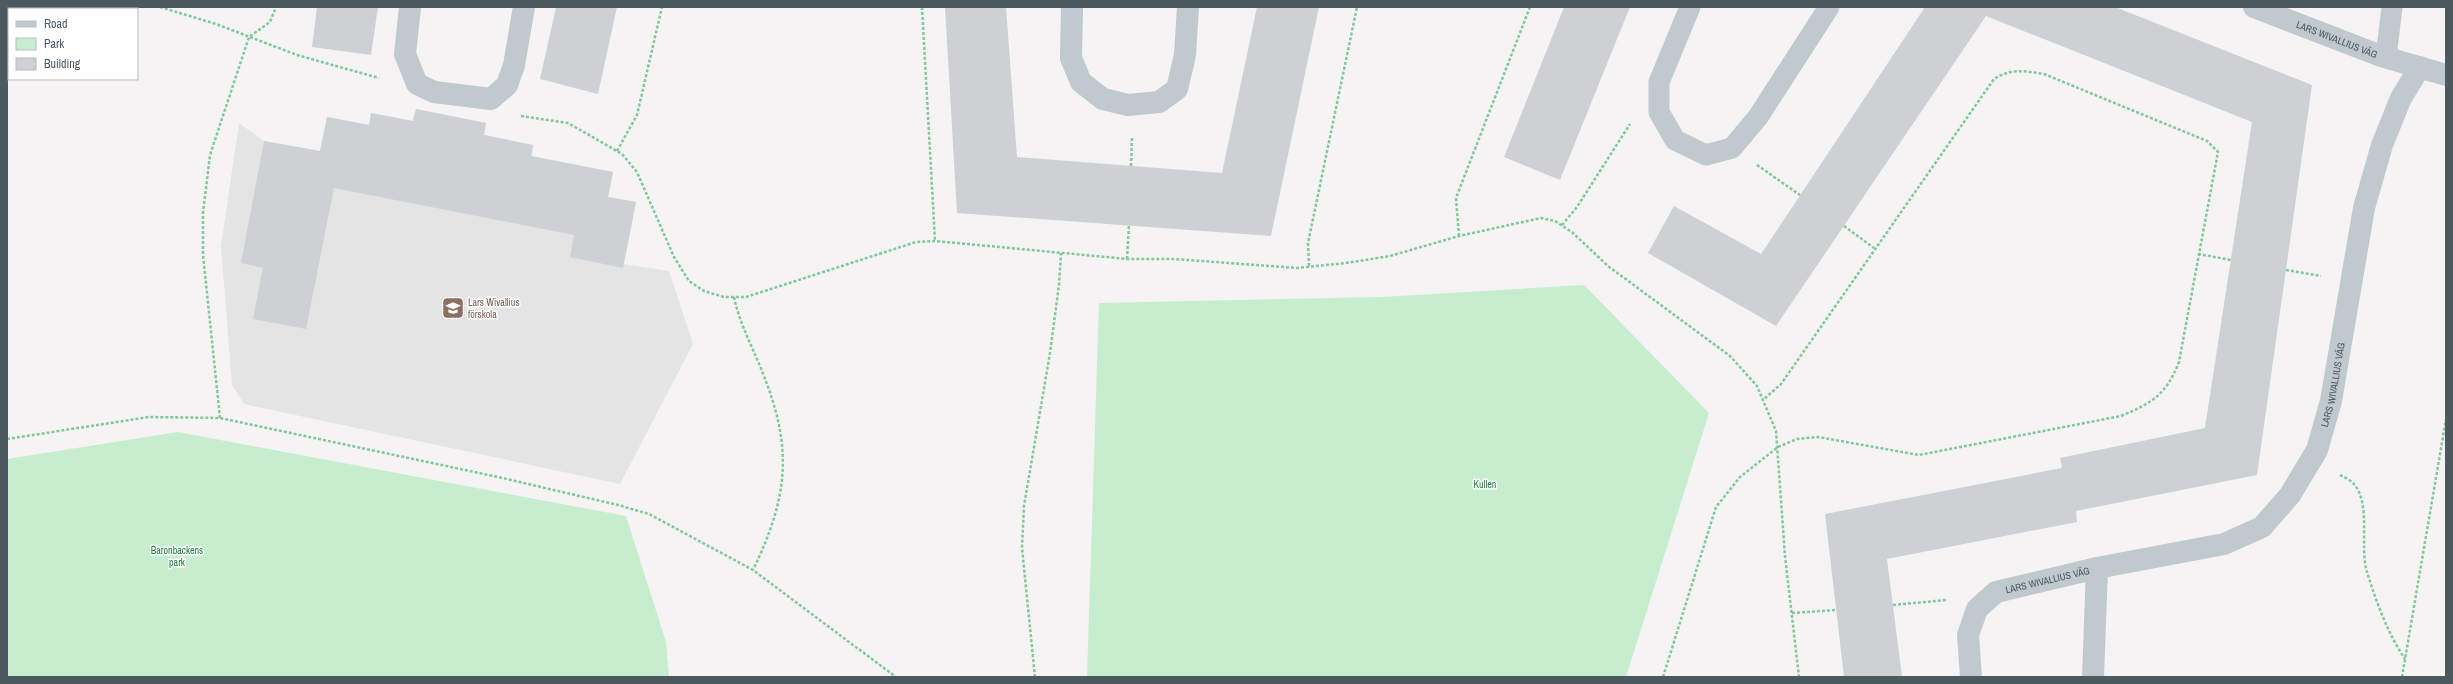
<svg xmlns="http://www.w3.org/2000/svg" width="2453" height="684" viewBox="0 0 2453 684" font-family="'Archivo Narrow',sans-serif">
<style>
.education{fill:#e5e4e4}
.green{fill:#c7edcf}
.building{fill:#cdd1d4}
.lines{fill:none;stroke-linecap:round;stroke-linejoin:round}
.path{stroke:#81c89a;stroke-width:2.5;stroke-dasharray:3 2;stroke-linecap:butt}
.service{stroke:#c0c9cd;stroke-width:21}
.minor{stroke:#c0c9cd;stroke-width:22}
.labels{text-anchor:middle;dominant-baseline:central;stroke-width:3;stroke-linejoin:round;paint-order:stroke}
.street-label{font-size:10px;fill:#4c595f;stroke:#fff}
.education-label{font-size:10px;fill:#785e54;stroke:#fff;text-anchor:start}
.park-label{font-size:10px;fill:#207c3f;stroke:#fff}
</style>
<rect width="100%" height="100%" fill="#f5f3f3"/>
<!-- education -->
<path class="education" d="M416 109 486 123 484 135 533 145 532 156 613 172 608 197 636 202 624 264 669 271 693 344 620 484 244 404 232 385 221 246 239 123 264 141 320 151 327 117 369 125 371 113 413 121Z"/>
<!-- green -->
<path class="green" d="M1584 285 1709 413 1626 677H1087L1099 303 1382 297Z
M178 432 626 516 666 642 669 677H7V459Z"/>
<!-- building -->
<path class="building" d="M317 7H378L371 55 312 47Z
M556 7H617L598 94 540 79Z
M945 7H1006L1017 157 1222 173 1257 7H1319L1271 236 957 213Z
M1564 7H1630L1560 180 1504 157Z
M1925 7H2115L2312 85 2257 475 2076 511 2077 522 1887 559 1902 677H1844L1825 514 2062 468 2060 458 2205 428 2252 122 1986 16 1776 326 1648 253 1674 206 1761 254Z
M416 109 486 123 484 135 533 145 531 156 613 172 608 197 636 202 623 268 570 257 574 235 334 188 306 329 253 319 263 268 241 263 264 141 320 151 327 117 369 125 371 113 413 121Z"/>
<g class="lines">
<!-- path -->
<path class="path" d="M160 7 216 24 297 55 379 78
M922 7 935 241
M521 116 568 123 622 154 637 172 674 257 689 281 704 291 724 297H746L916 242 935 241 1127 259H1174L1297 268 1346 263 1390 256 1459 236 1541 218 1555 221 1573 233 1608 266 1730 356 1757 386 1776 431 1785 556 1799 677
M617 151 637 115 662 7
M1757 165 1800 195
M1131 166 1132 136
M1562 225 1577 207 1630 124
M1844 226 1874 248
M1459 236 1456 198 1530 7
M2198 254 2231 260
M1127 259 1129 225
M1309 266 1308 243 1357 7
M2286 270 2321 276
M734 297C739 322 752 346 762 371 793 448 789 495 753 570
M220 418 203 255V213L210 155 249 37 270 22 276 7
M7 439 149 417 220 418 498 477 618 505 649 514 753 570 896 677
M2340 475C2344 477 2350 480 2353 483 2372 503 2359 547 2367 572 2376 601 2388 634 2405 659
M1893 605 1946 600
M1792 613 1836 610
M1035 677 1022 548 1024 506 1050 353 1059 285 1061 253
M1663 677 1716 507 1740 477 1778 447 1797 439 1818 437 1919 455 2121 416C2152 403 2166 395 2179 362L2218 152 2207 141 2044 74C2025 71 2011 68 1994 79L1781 384 1763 400
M2402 677 2446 419"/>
<!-- service -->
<path class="service" d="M1690 7 1659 82V112L1675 140 1706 155 1732 148 1758 117 1829 7
M2386 57 2392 7"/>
<!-- minor -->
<g class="minor">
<path d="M410 7 405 54 417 84 434 92 491 99 507 85 514 65 524 7"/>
<path d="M1072 7 1071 58 1081 82 1103 99 1128 105 1159 102 1177 89 1185 55 1188 7"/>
<path id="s1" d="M2254 7 2381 56 2446 75"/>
<path id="s2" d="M1971 677 1968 635 1977 609 1996 592 2097 568 2224 544 2262 527 2290 495 2317 450 2331 401 2364 208 2382 145 2401 98 2420 67"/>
<path d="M2093 677 2097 568"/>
</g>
</g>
<!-- icons -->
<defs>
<g id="school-square" transform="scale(1.15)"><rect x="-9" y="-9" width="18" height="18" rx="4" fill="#8d6e63" stroke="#fff"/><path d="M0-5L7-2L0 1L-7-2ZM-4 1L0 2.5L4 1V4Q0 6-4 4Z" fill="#fff"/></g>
</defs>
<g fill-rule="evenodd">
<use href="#school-square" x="453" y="308"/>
</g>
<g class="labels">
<!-- street labels -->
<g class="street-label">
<text stroke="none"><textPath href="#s1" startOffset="89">LARS WIVALLIUS VÄG</textPath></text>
<text stroke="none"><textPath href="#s2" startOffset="532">LARS WIVALLIUS VÄG</textPath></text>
<text stroke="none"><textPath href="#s2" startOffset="148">LARS WIVALLIUS VÄG</textPath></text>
</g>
<!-- education labels -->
<g class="education-label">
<text x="468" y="302">Lars Wivallius<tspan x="468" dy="12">förskola</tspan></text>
</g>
<!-- park labels -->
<g class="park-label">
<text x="1485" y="484">Kullen</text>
<text x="177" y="550">Baronbackens<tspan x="177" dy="12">park</tspan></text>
</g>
</g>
<!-- border -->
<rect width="2453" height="684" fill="none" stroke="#4c595f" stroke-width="16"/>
<!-- legend -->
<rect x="8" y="8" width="130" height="72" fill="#ffffff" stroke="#b7bdbf"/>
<rect x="16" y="21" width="20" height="6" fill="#c0c9cd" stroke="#b7bdbf"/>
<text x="44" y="28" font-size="12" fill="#4c595f">Road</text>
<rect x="16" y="38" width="20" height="12" fill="#c7edcf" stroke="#b7bdbf"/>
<text x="44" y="48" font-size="12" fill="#4c595f">Park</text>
<rect x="16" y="58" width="20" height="12" fill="#cdd1d4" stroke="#b7bdbf"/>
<text x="44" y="68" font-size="12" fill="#4c595f">Building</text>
</svg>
